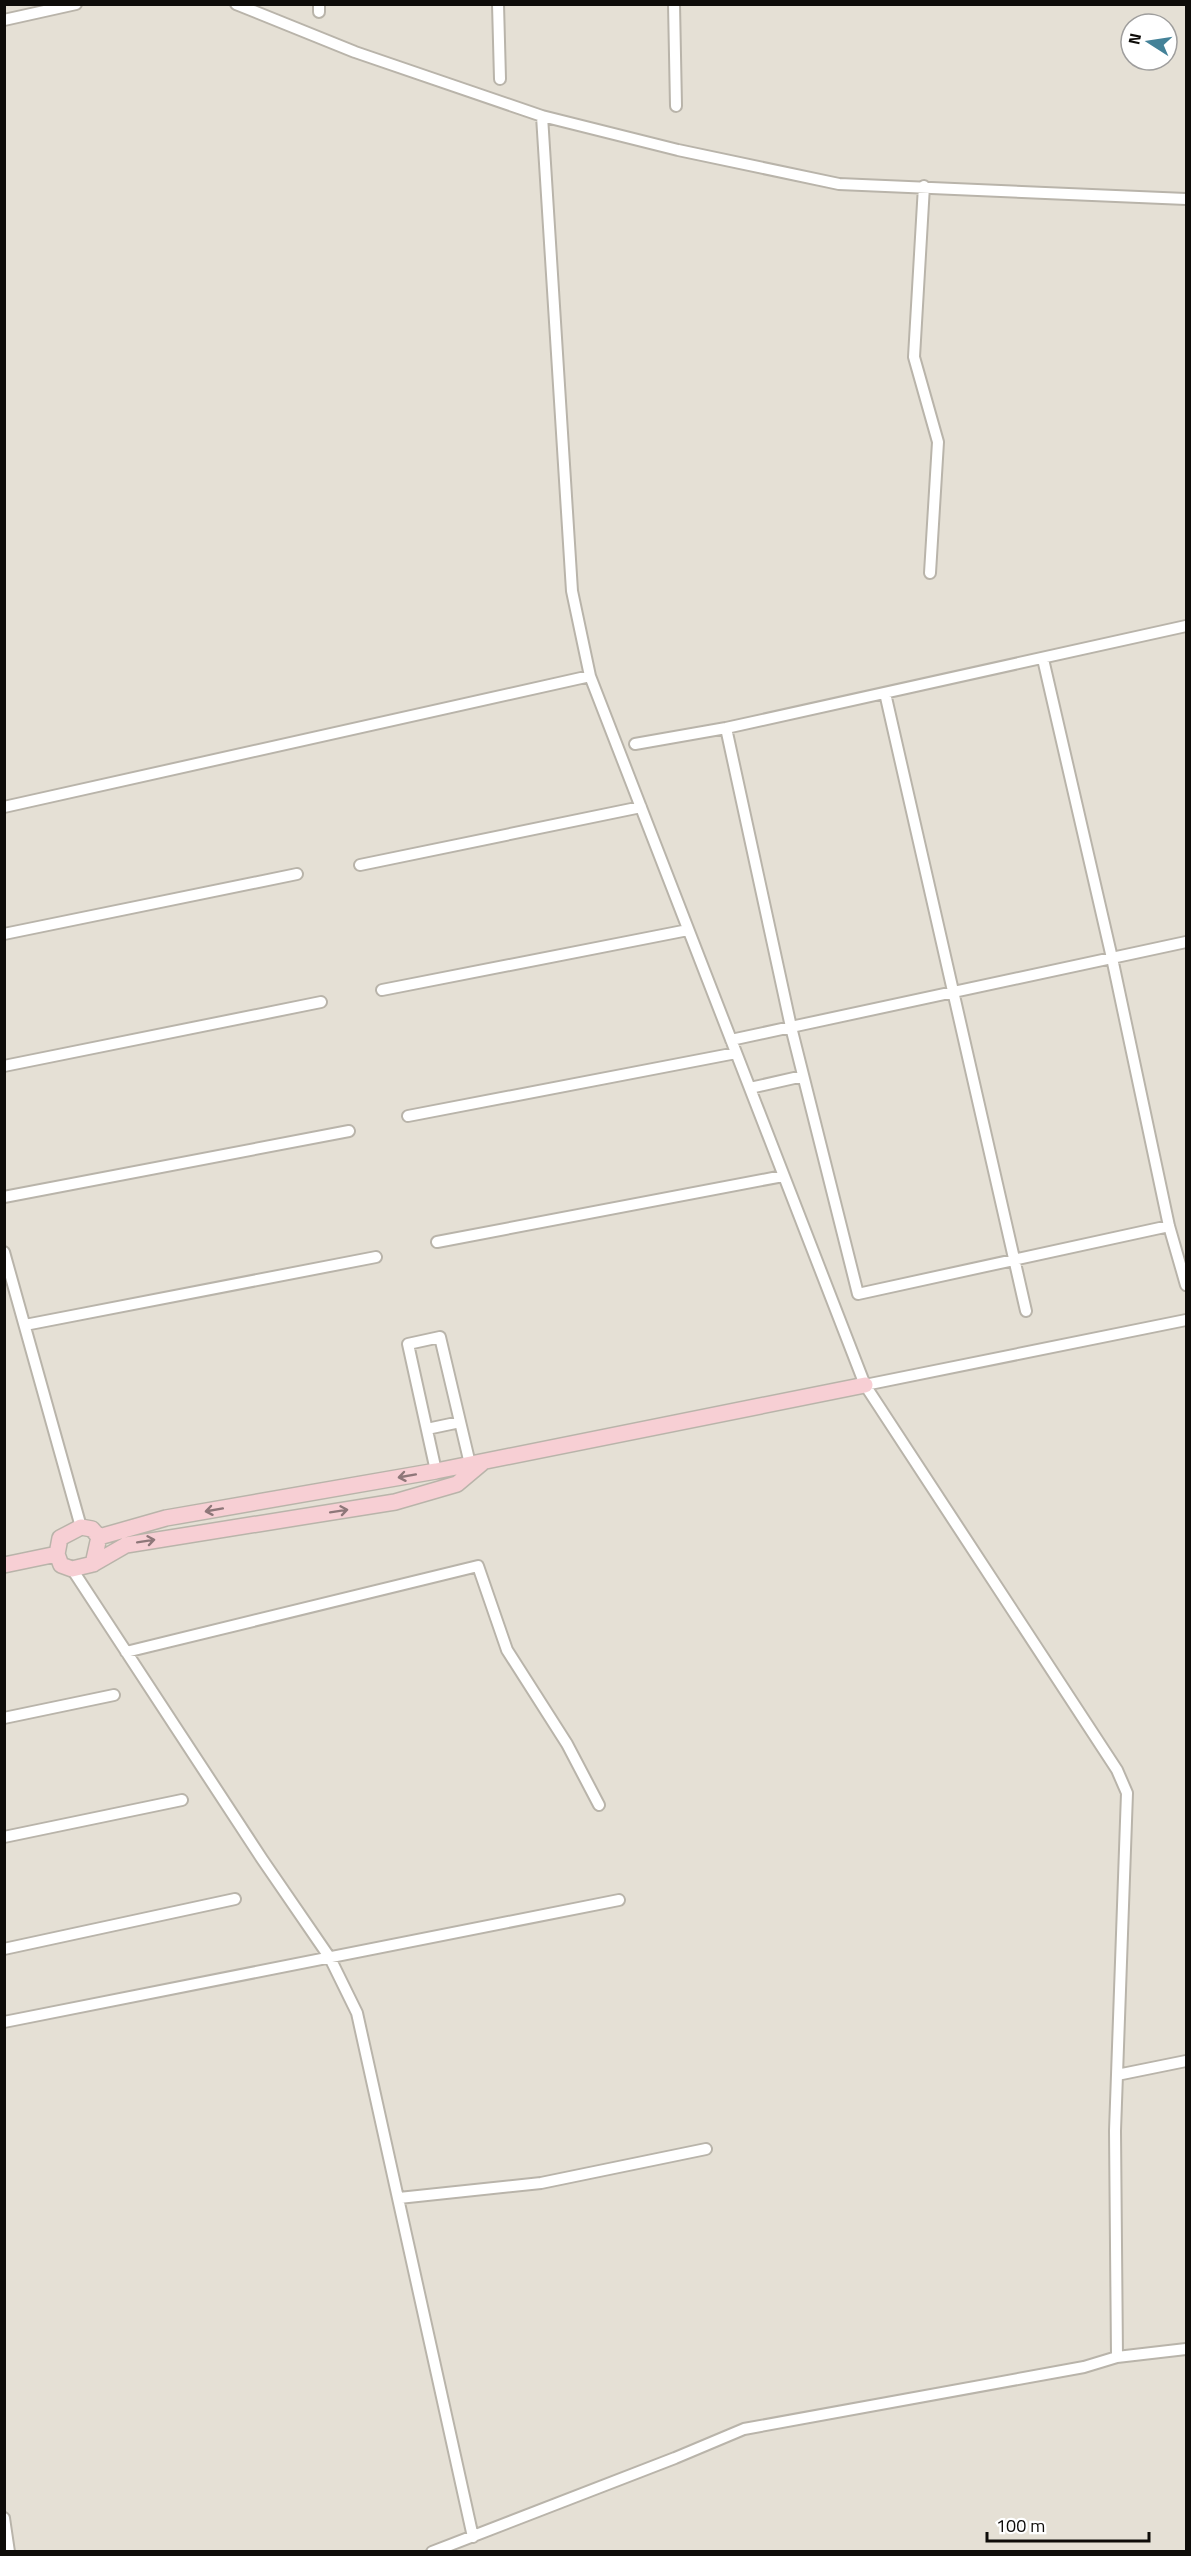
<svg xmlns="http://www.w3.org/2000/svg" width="1191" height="2556" viewBox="0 0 1191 2556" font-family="'Titillium Web',sans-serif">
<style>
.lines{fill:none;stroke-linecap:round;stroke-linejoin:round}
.street-casing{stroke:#b9b4aa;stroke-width:14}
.secondary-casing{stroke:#b9b4aa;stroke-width:18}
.street{stroke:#fff;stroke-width:10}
.secondary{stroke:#f7cfd4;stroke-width:15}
.oneway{stroke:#8e7779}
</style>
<rect width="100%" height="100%" fill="#e5e0d5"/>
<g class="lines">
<!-- street casing -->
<g class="street-casing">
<path id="street" d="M236 4 355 52 542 116 678 150 839 184 1186 199
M319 4V12
M498 4 500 79
M674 4 676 106
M4 20 76 4
M542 116 572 591 590 676 865 1385 1117 1770 1127 1793 1115 2131 1117 2357
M924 186 914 357 938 442 930 573
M1043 659 1112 958 1169 1226 1186 1285
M885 693 1026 1311
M726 728 791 1027 731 1040
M635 744 726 728 1186 626
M4 807 590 676
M360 865 641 807
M4 934 297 874
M382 990 688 930
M4 1066 321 1002
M750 1088 803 1076
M408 1116 736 1053
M4 1197 349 1131
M1169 1226 858 1294 791 1027 1186 942
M437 1242 783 1176
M4 1252 81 1527
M25 1325 376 1257
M865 1385 1186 1320
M427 1429 460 1422
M436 1471 408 1344 440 1337 470 1464
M72 1569 262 1859 330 1958 357 2013 473 2537
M126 1652 478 1566 507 1650 567 1744 599 1805
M4 1718 114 1695
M4 1837 182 1800
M4 1949 235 1899
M4 2022 619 1900
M1117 2075 1186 2061
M399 2198 541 2183 706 2149
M4 2518 9 2552
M432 2552 675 2458 744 2429 1084 2367 1117 2357 1186 2349"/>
</g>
<!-- secondary casing -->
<g class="secondary-casing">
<path id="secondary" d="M81 1527 92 1529 99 1537 93 1564 72 1569 61 1565 57 1554 60 1538Z
M99 1537 166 1518 436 1471 865 1385
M93 1564 126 1545 395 1502 457 1484 482 1463
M4 1565 57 1554"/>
</g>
<!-- street -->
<use href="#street" class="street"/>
<!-- secondary -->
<use href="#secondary" class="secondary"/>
</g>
<!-- one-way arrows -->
<defs><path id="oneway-shaft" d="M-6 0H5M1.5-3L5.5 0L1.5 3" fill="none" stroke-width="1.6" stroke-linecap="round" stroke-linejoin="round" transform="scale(1.5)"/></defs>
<g class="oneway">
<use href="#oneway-shaft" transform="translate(407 1476) rotate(170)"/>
<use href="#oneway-shaft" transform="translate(214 1510) rotate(170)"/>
<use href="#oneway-shaft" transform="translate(339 1511) rotate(-9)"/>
<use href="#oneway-shaft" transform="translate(146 1541) rotate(-9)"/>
</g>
<!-- border -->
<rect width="1191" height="2556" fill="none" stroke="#0e0c09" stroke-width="12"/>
<!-- north arrow -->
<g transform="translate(1149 42) rotate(282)"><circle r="28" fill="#ffffff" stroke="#9f9e9d" stroke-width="1.5"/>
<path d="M0-4.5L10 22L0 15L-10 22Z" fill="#448298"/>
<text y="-9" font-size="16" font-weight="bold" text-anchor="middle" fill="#0e0c09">N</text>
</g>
<!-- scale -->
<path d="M987 2532v9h162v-9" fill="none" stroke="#0e0c09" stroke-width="3"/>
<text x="996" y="2532" font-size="18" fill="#0e0c09" stroke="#ffffff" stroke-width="4.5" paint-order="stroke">100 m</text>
</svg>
